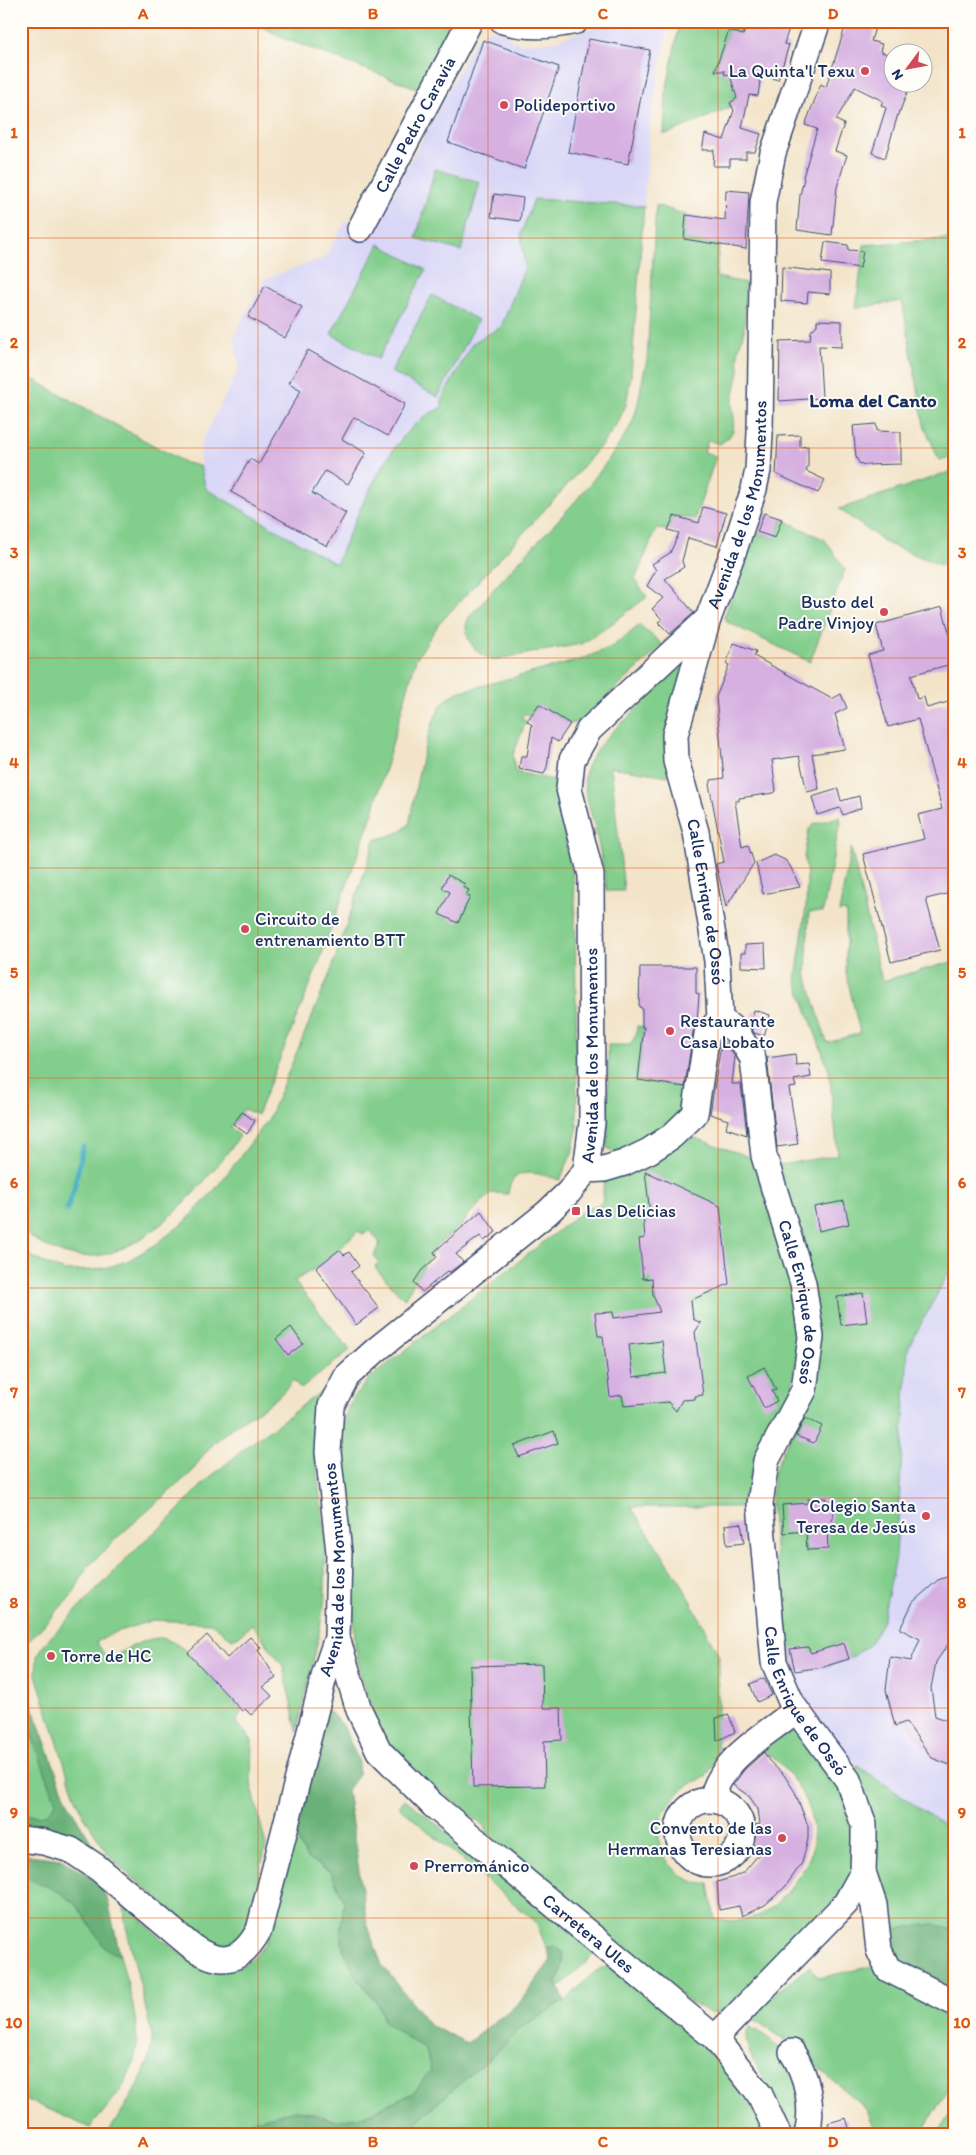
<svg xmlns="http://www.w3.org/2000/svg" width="976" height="2155" viewBox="0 0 976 2155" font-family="Itim,sans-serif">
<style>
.built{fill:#d9d6f7}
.green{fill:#82ce8c;stroke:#4e7e75}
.forest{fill:#69b178;stroke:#42706b}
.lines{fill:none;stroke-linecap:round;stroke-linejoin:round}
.stream{stroke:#43aec2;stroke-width:5}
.building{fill:#d6b0e1;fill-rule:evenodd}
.minor-casing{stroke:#3b4a6e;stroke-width:28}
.minor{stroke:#fff;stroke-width:25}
.grid{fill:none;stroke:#de5710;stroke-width:1;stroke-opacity:0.55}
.poi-dot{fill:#d1495b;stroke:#fdfcf7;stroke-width:2}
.labels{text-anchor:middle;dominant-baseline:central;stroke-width:4;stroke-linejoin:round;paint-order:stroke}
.poi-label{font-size:18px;fill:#1b2f5e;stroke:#fdfcf7;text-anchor:start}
.street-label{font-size:18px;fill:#1b2f5e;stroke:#fdfcf7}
.neighbourhood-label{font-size:19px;font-weight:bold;fill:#1b2f5e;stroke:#fdfcf7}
.neatline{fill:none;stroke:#de5710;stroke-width:2}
.grid-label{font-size:16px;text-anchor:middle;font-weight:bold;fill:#de5710}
</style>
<rect width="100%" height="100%" fill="#fdfcf7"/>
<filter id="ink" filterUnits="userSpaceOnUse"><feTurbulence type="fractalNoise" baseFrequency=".02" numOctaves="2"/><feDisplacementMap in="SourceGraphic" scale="10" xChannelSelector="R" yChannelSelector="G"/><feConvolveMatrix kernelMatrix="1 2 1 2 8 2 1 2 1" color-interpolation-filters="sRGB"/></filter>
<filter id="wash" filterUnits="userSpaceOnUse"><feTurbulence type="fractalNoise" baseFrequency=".0096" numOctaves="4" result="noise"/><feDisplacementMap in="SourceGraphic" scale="20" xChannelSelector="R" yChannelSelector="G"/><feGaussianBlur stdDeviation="1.12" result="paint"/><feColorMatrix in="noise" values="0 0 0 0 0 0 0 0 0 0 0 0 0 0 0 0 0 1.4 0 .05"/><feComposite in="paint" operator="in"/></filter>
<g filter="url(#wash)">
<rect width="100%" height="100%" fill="#f3e4c9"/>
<!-- built -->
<path class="built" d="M613 21H669L650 123 644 206 534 199 521 234 525 267 501 327 473 343 442 407 419 421 395 446 349 533 336 564 206 489 200 466V445L239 369 234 336 264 279 324 258 346 221 371 235 474 42 479 36 490 30 504 33 512 41 523 44 554 41Z
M955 1261V1833L849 1759 813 1717 792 1671 824 1667 896 1557 908 1348Z"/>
<!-- green -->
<path class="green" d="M252 21H447L449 29 419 89 283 38Z
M680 21H747L741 34 729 30 715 70 747 77 737 98 730 103 731 107 670 133 664 134 666 92Z
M435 169 480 182 461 251 416 238Z
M534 199 644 206 631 375 626 405 618 422 605 441 561 492 438 625 416 659 373 812 318 965 257 1115 244 1109 230 1127 240 1136C202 1186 135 1275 63 1253 47 1248 32 1240 21 1227V373L186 463 200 466 206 489 336 564C354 522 383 450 419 421 425 415 434 412 442 407V398L473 343 501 327 525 267 521 234Z
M656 205 686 215 684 239 719 244 716 277 746 283 744 331 738 351 739 371 732 404 734 418 733 431 729 437 720 444 708 440 704 452 716 456 695 519 674 516 668 530 656 529 635 580 647 597 606 628 581 644 492 660C478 655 462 639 467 622 468 616 477 609 481 604 511 567 547 534 578 498 595 479 610 458 624 437 640 415 639 387 647 361Z
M955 238V457L939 460 924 425 902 301 856 308 864 245Z
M379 244 426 270 378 359 331 334Z
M432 295 478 320 438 397 391 372Z
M955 470V571L886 543 839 509Z
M782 519 825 540 845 569 810 662 727 622 724 617 757 532 775 538Z
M640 625 663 645 580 722 570 724 539 704 530 717 525 713 521 718 526 721 513 755 515 772 554 780 573 879 575 904 577 1130 572 1153 560 1180C540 1174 511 1163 508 1194L492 1193 469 1214 463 1224 437 1245 404 1299 376 1269 375 1266 379 1262 374 1255 380 1243 370 1230 363 1234 358 1231 339 1250 316 1268 294 1281 350 1350 301 1389 293 1380C279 1400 265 1406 245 1419 224 1432 205 1449 193 1471L120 1535 86 1569 73 1594 26 1644 21 1646V1250L44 1263 65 1271 94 1270 112 1266 129 1260 155 1245 186 1221 217 1187 268 1120 331 971 375 840 395 834 409 825C415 796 425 717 448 698 450 696 455 694 458 692L580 660 613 646Z
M688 654 669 776 611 767 624 891H607C604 868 599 846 594 824 590 809 583 791 585 775 587 756 613 729 628 718Z
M840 817 841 824 838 831 823 912H809L806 974 827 1043 860 1033 846 973V911L839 912 851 848 882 981 955 961V1261L908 1348 896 1557 882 1623 868 1646 849 1659 824 1667 792 1671 784 1651 771 1502 774 1471 812 1388 774 1166 838 1155 829 1071 796 980 806 907 807 875 804 857 809 829 814 824Z
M637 1026 644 1027 638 1080 691 1088 687 1110 672 1128 620 1156 606 1147 608 1130V1045H630L636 1035Z
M687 1135 752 1158 794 1288 801 1329 791 1394 750 1507H631L681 1583 719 1656 717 1758 706 1777C663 1791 639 1842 680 1874 688 1880 699 1885 709 1884L715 1920C728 1920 741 1922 753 1918 768 1913 782 1899 791 1887 801 1874 812 1858 813 1843 816 1805 791 1769 762 1749L793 1725 836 1780 845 1799 853 1850 852 1877 839 1895 722 2013H710L687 2000 486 1835 485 1827 434 1786 428 1785 388 1742 374 1717 362 1681 355 1644 351 1548 340 1429 351 1401 370 1378 583 1211 602 1203 604 1181Z
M323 1390 314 1416 319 1491 325 1528V1599L317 1644 297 1731 283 1666 252 1624 239 1636 232 1639 211 1623 153 1620 116 1632 96 1642 108 1659C123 1652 141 1639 158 1638 184 1637 225 1692 242 1711L236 1723 252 1740 251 1783 266 1846 246 1930 232 1942 221 1944 209 1941 121 1868 107 1853 84 1816 73 1791 36 1675 37 1656 46 1642 143 1542 166 1523 209 1478 248 1446Z
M21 1705 56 1802C47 1820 39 1816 21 1814Z
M857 1765 955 1833V1931L934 1924 886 1930 878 1891 875 1850 852 1771Z
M405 1799 597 1952 559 1988 557 1983 554 1946 547 1949 536 1922 398 1806Z
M294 1833 306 1857 331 1872 344 1901 341 1929 358 1979 378 2004 385 2023 426 2050 431 2071 413 2093 365 2115 335 2121 320 2115 296 2110 256 2120 226 2130 225 2134H107C124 2108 154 2067 152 2035L125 1922 124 1903C163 1939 220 2010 267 1941Z
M21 1874C42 1881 62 1891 78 1907 92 1921 99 1949 120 1955 128 1989 144 2029 133 2064 126 2088 105 2109 90 2128L21 2097 25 2056 21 2055Z
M877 1965 955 2010V2077L921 2134H876L867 2110 795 2047 751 2017 759 2006 810 1966 819 1978Z
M610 1967C650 1999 696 2030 729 2070 744 2089 755 2112 765 2134H409L421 2117 500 2049 523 2026 565 2001 591 1975 601 1968Z
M750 2027C804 2056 796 2080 802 2134H789C783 2120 778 2105 771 2091 761 2071 745 2055 746 2032Z
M955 2104V2134H938Z"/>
<!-- forest -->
<path class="forest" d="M26 1644 24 1674 29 1698 64 1793 73 1812 102 1860 21 1828V1814C39 1816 47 1820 56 1802L21 1705V1646Z
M326 1708 343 1725 359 1762 358 1775 347 1790 367 1925 382 1965 431 2026 467 2043 520 2002 551 1960 547 1949 553 1946 563 1952 564 1961 557 1983 565 2001 523 2026 500 2049 421 2117 409 2134H225V2130L256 2120 296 2110 335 2121 365 2115 413 2093 431 2071 426 2050 385 2023 378 2004 358 1979 343 1949 341 1929 344 1901 331 1872 306 1857 294 1833Z
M21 1854 60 1859 88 1875 102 1889 108 1901 120 1955 111 1952 105 1948 77 1906 61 1893 21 1874Z
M934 1924 955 1931V1994L893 1959 886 1930Z"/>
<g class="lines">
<!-- stream -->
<path class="stream" d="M67 1210 74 1189 83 1147"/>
</g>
<g id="blocks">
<!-- building -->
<path class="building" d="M747 21H777L790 25 784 44 789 45 778 80 761 74 758 96 749 95 742 128 761 134 755 152H746V159H730V166H713L714 150H702L705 134 724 140 734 110 730 103 737 98 730 75 724 74 725 71H715L729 30 743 35Z
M847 21H877L871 41 882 44 880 51 894 58V82H911L900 111H899L885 158 872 153 886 108 881 105 883 101 855 87 836 120 844 124 835 151 847 155 837 187 832 235 797 230 800 195 804 178 803 177 817 129 805 125 821 84 826 87Z
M589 39 650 50 628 164 568 152Z
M483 40 559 67 524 169 448 142Z
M726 190 749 192 746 249 684 239 686 215 725 220Z
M494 194 523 198 520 221 491 217Z
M825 242 848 245V250L863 251 860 268 822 263Z
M782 267 830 273V294L808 292 807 303 781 301Z
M265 286 302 307 285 338 248 317Z
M817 320 842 321V347L819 346 822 398 779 401 780 341 810 340 811 331 817 325Z
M308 350 405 404 388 436 354 417 342 439 366 453 348 484 325 471 312 493 346 513 327 546 231 492 250 459 259 464 301 390 289 383Z
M876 424 877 431 901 432V464L865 465 859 463 856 457 853 426Z
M800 435V447L808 446V467L806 471 825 480 818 493 776 474 778 436Z
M703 507 726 513 717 546 688 538 682 561 684 567 665 579 694 613 670 634 658 622 662 619 652 609 663 598 647 586 656 570 652 564 670 553 679 533 668 530 674 516 699 523Z
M764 513 782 519 775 538 757 532Z
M942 607 955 653V663L911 675 917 699 924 697 927 708 955 700V892L926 899 940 950 891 962 863 854 924 839 918 815 942 809 918 719 888 727 868 655 883 651 876 625Z
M734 643 756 651 754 656 832 699 841 694 847 708 835 714 845 749 812 754 819 789 807 792 799 756 772 760 776 791 774 793 739 798V801H735L742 847 748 845 754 863 726 907 716 864 724 862 709 784 711 783V780L724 778 716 697 729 665 726 664Z
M539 704 570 724 558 742 551 738 547 767 544 774 519 769 521 756H527L532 725 527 721Z
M838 789 841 801 859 796 861 808 843 815 840 808 817 815 812 797Z
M774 855 785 860 790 866 800 887 763 894 756 863Z
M448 875 465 884 463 887 469 890 466 895 470 897 458 923 439 914 450 892 442 888Z
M765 944 766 968 741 967V953H745V945Z
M640 967H696V993L699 994 697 1023 693 1032 685 1087 638 1080 644 1027H642V1008L639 1007Z
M754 1010 770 1015 764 1036 754 1033 750 1025Z
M722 1039 735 1057 732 1084H741L747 1135 726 1128 728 1120 710 1114Z
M795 1054 796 1065 809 1064 811 1077 794 1080 796 1087 789 1088 798 1144 777 1147 767 1058Z
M242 1112 255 1121 247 1134 233 1124Z
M645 1171 720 1206 729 1284 691 1300 693 1319 701 1323 695 1332 703 1395 695 1396V1399L682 1400 676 1411 668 1402 624 1406 622 1395 610 1397 603 1336H598L595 1313 613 1312 614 1318 660 1312 653 1295 652 1278 643 1279 639 1239 645 1238 643 1215 650 1214ZM662 1341 666 1373 633 1377 629 1345Z
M844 1201 849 1224 819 1231 814 1207Z
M481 1211 496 1232 484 1241 480 1236 456 1254 463 1262 450 1272 448 1271 422 1292 414 1282 422 1270 437 1257 434 1252Z
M339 1250 344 1255 349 1252 359 1266 351 1272 379 1308 356 1325 316 1268Z
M863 1293 867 1322 841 1325 837 1297Z
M291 1327 303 1344 288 1355 276 1339Z
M764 1367 776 1389 772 1391 777 1401 764 1408 748 1376Z
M805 1418 822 1426 814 1443 796 1436Z
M554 1431 558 1443 519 1457 514 1446Z
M826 1498V1501H832L833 1518H831L832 1527 827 1528 828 1549 807 1550 806 1531 784 1533 782 1505 808 1503V1499Z
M741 1523 744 1543 727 1545 725 1525Z
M955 1574V1634L936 1662 931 1688 935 1716 955 1723V1767L932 1758 906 1722 895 1726 886 1690 890 1657 911 1661 920 1639 900 1629 913 1602 938 1580Z
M207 1635 227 1658 250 1637 261 1648 258 1650 276 1678 263 1687 272 1696 251 1715 245 1709 242 1711 188 1653Z
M844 1643 849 1659 823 1667 795 1671 790 1649 808 1647 811 1653Z
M542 1664 543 1708H561L562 1740 544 1741 545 1786 473 1787 470 1666Z
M764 1678 772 1695 757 1702 750 1684Z
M729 1715 735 1732 717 1741 716 1718Z
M764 1752 769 1761 784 1775 795 1792 808 1826V1839L802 1863 785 1887 765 1905 742 1916 739 1906 719 1910 717 1882 734 1877 744 1872 759 1854 750 1850 755 1825 760 1824 758 1809 749 1796 733 1785 744 1770Z
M846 2118 851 2134H831L828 2123Z"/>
</g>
</g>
<g filter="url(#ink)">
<use href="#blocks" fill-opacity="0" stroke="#3b4a6e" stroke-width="1"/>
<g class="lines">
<!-- minor casing -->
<g class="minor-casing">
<g id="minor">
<path d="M503 21C528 28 551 27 576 21"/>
<path id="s1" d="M360 229 470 21"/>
<path id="s2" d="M708 619 675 735 676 761 696 832 717 961 720 1019 737 1032 753 1059 764 1156 803 1283 811 1337 804 1390 766 1461 760 1504 774 1662 792 1704 848 1780 864 1825V1841L863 1872 846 1903 715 2038"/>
<path d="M586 1170 604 1169 624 1163 649 1151 672 1136 695 1114 707 1034 720 1019"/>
<path id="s3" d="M337 1638 359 1710 379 1751 433 1805 715 2038 760 2095 778 2134"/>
<circle cx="710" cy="1832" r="32"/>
<path d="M712 1800C720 1758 765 1736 796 1710"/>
<path id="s4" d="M21 1839 44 1842 71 1850 98 1868 191 1946C221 1967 241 1963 259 1930L325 1673 337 1638 339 1552 328 1452 331 1406 347 1376 376 1350 547 1213 569 1192 586 1170 592 1123 591 875 569 789 572 760 589 730 708 619 735 547 754 489 758 470 760 433 763 202 773 153 818 21"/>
<path d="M863 1872 874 1905 879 1950 888 1969 955 2003"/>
<path d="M792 2052C807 2075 814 2107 807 2134"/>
</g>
</g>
<!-- minor -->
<use href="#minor" class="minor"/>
</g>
</g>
<!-- grid -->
<path class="grid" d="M258 21V2134M488 21V2134M718 21V2134M21 238H955M21 448H955M21 658H955M21 868H955M21 1078H955M21 1288H955M21 1498H955M21 1708H955M21 1918H955"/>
<!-- markers -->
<g class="poi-dot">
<circle cx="865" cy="71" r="5"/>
<circle cx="504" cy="105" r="5"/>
<circle cx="884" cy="612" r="5"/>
<circle cx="245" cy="929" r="5"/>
<circle cx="670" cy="1031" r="5"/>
<rect x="571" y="1206" width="10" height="10" rx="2.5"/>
<circle cx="926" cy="1516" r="5"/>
<circle cx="51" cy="1656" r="5"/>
<circle cx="782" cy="1838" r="5"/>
<circle cx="414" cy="1866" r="5"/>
</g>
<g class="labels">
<!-- poi labels -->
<g class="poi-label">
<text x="855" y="71" text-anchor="end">La Quinta'l Texu</text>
<text x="514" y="105">Polideportivo</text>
<text x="874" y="602" text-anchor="end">Busto del<tspan x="874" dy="21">Padre Vinjoy</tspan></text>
<text x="255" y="919">Circuito de<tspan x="255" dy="21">entrenamiento BTT</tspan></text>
<text x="680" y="1021">Restaurante<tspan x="680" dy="21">Casa Lobato</tspan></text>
<text x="586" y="1211">Las Delicias</text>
<text x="916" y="1506" text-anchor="end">Colegio Santa<tspan x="916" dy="21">Teresa de Jesús</tspan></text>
<text x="61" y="1656">Torre de HC</text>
<text x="772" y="1828" text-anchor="end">Convento de las<tspan x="772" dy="21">Hermanas Teresianas</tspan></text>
<text x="424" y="1866">Prerrománico</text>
</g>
<!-- street labels -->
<g class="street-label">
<text stroke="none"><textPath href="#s1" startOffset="118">Calle Pedro Caravia</textPath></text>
<text stroke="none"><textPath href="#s4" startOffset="1904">Avenida de los Monumentos</textPath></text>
<text stroke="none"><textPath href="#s2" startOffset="291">Calle Enrique de Ossó</textPath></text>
<text stroke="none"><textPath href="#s4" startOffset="1289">Avenida de los Monumentos</textPath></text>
<text stroke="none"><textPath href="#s2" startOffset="711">Calle Enrique de Ossó</textPath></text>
<text stroke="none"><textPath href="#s4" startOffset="659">Avenida de los Monumentos</textPath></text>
<text stroke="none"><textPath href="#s2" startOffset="1131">Calle Enrique de Ossó</textPath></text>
<text stroke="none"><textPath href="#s3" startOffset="399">Carretera Ules</textPath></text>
</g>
<!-- neighbourhood labels -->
<g class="neighbourhood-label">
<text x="873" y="400">Loma del Canto</text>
</g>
</g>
<!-- margin -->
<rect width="976" height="2155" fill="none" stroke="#fdfcf7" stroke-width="55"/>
<!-- north arrow -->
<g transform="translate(908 68) rotate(238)"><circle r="24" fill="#fdfcf7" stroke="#a3aaba"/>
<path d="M0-4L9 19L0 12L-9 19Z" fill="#d1495b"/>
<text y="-8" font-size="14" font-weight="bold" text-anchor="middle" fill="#1b2f5e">N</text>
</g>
<rect x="28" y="28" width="920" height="2100" class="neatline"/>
<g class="grid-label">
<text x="143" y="19">A</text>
<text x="373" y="19">B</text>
<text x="603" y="19">C</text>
<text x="833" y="19">D</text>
<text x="14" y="138">1</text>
<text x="962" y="138">1</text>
<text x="14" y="348">2</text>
<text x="962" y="348">2</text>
<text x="14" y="558">3</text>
<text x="962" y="558">3</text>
<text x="14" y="768">4</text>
<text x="962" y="768">4</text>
<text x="14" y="978">5</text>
<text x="962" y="978">5</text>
<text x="14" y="1188">6</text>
<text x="962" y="1188">6</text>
<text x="14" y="1398">7</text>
<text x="962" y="1398">7</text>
<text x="14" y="1608">8</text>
<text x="962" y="1608">8</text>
<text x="14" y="1818">9</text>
<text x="962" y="1818">9</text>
<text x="14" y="2028">10</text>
<text x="962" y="2028">10</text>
<text x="143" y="2147">A</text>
<text x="373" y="2147">B</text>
<text x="603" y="2147">C</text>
<text x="833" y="2147">D</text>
</g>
</svg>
